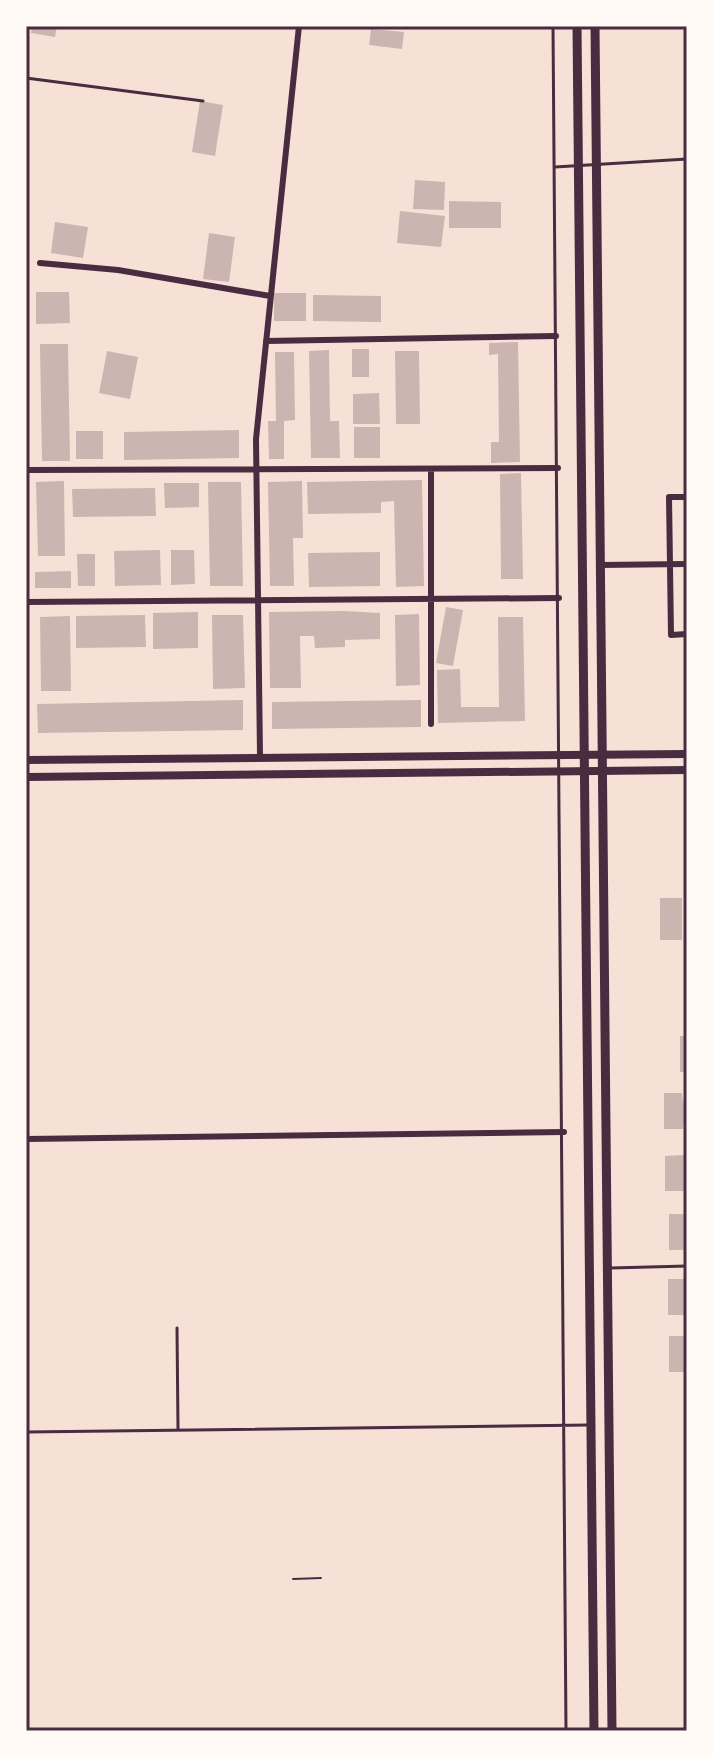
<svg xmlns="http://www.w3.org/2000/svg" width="713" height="1757" viewBox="0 0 713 1757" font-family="Ubuntu,sans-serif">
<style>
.building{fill:#ccb4b1}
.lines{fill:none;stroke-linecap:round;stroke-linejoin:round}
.path{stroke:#4a2c40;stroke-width:2}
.service{stroke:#4a2c40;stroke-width:3}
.minor{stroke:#4a2c40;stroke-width:6}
.tertiary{stroke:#4a2c40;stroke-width:8}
.secondary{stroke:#4a2c40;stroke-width:9}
.neatline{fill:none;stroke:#4a2c40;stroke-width:3}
</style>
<rect width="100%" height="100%" fill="#f7e1d7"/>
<!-- building -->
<path class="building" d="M32 26H57L55 37 31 33Z
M371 29 404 32 402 49 369 45Z
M200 101 223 105 215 156 192 152Z
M415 180 445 182 444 210 413 209Z
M449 201 501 202V228H449Z
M400 211 445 216 441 247 397 243Z
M55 222 88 227 83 258 51 253Z
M209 233 235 237 229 282 203 279Z
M36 292H69L70 323 36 324Z
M274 293H306V321H274Z
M313 295 381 296V322L313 321Z
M518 342 520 462 491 463V442H499L498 354 489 355V343Z
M40 344H68L70 461H42Z
M352 349H369V377H352Z
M329 350 330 421H339L340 458H311L309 351Z
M107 351 138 357 130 399 99 393Z
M395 351H419L420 424H396Z
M275 352H294L295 420 284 421V459H269L268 421H276Z
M379 393 380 424H353V394Z
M354 427H380V458H354Z
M239 430V458L124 460V432Z
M76 431H103V459H76Z
M521 473 523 579H501L500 474Z
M422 480 424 586 396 587 394 501 381 502V513L308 514 307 482Z
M64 481 65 556H38L36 482Z
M302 481 303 538H293L294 586H270L268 482Z
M208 482H241L243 586H210Z
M164 483H199V507L165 508Z
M155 488 156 516 73 517 72 489Z
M160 550 161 585 115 586 114 551Z
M171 550H194L195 584 171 585Z
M380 552V586L309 587 308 553Z
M77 554H95V586H78Z
M71 571V588H35V572Z
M446 607 463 610 453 666 436 663Z
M344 611 380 613V639L345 640V647L315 648 314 636H300L301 688H270L269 612Z
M198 612V648L153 649V613Z
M419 614 420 685 396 686 395 615Z
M145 615 146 647 76 648V616Z
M212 615H243L245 688 213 689Z
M70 616 71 691H41L40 617Z
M498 617H523L525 721 438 723 437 670 460 669 461 707H499Z
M243 700V730L38 733 37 704Z
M421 700V727L272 729V702Z
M660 898H682V940H660Z
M680 1036H687V1072H680Z
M664 1093H682L683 1102 687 1101 683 1129H664Z
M684 1155V1164H687L684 1191H665V1156Z
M669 1214H687V1250H669Z
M668 1279H687V1315H668Z
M669 1336H687V1372H669Z"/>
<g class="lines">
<!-- path -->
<path class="path" d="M293 1579 321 1578"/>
<!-- service -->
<path class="service" d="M553 26 566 1731
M26 78 203 101
M555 167 687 159
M611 1268 687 1266
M177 1328 178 1429
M26 1432 590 1425"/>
<!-- minor -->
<path class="minor" d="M40 263 118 270 270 296
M266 341 556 336
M431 469V724
M26 470 558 468
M687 497H669L671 635 687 634
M600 565 687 564
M26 602 559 598
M260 756 256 439 299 26
M26 1139 564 1132"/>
<!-- tertiary -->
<path class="tertiary" d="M26 760 687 754
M26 777 687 770"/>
<!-- secondary -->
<path class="secondary" d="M577 26 594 1731
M595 26 612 1731"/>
</g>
<!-- border -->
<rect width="713" height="1757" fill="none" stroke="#fffaf5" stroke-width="56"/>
<rect x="28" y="28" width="657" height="1701" class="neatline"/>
</svg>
